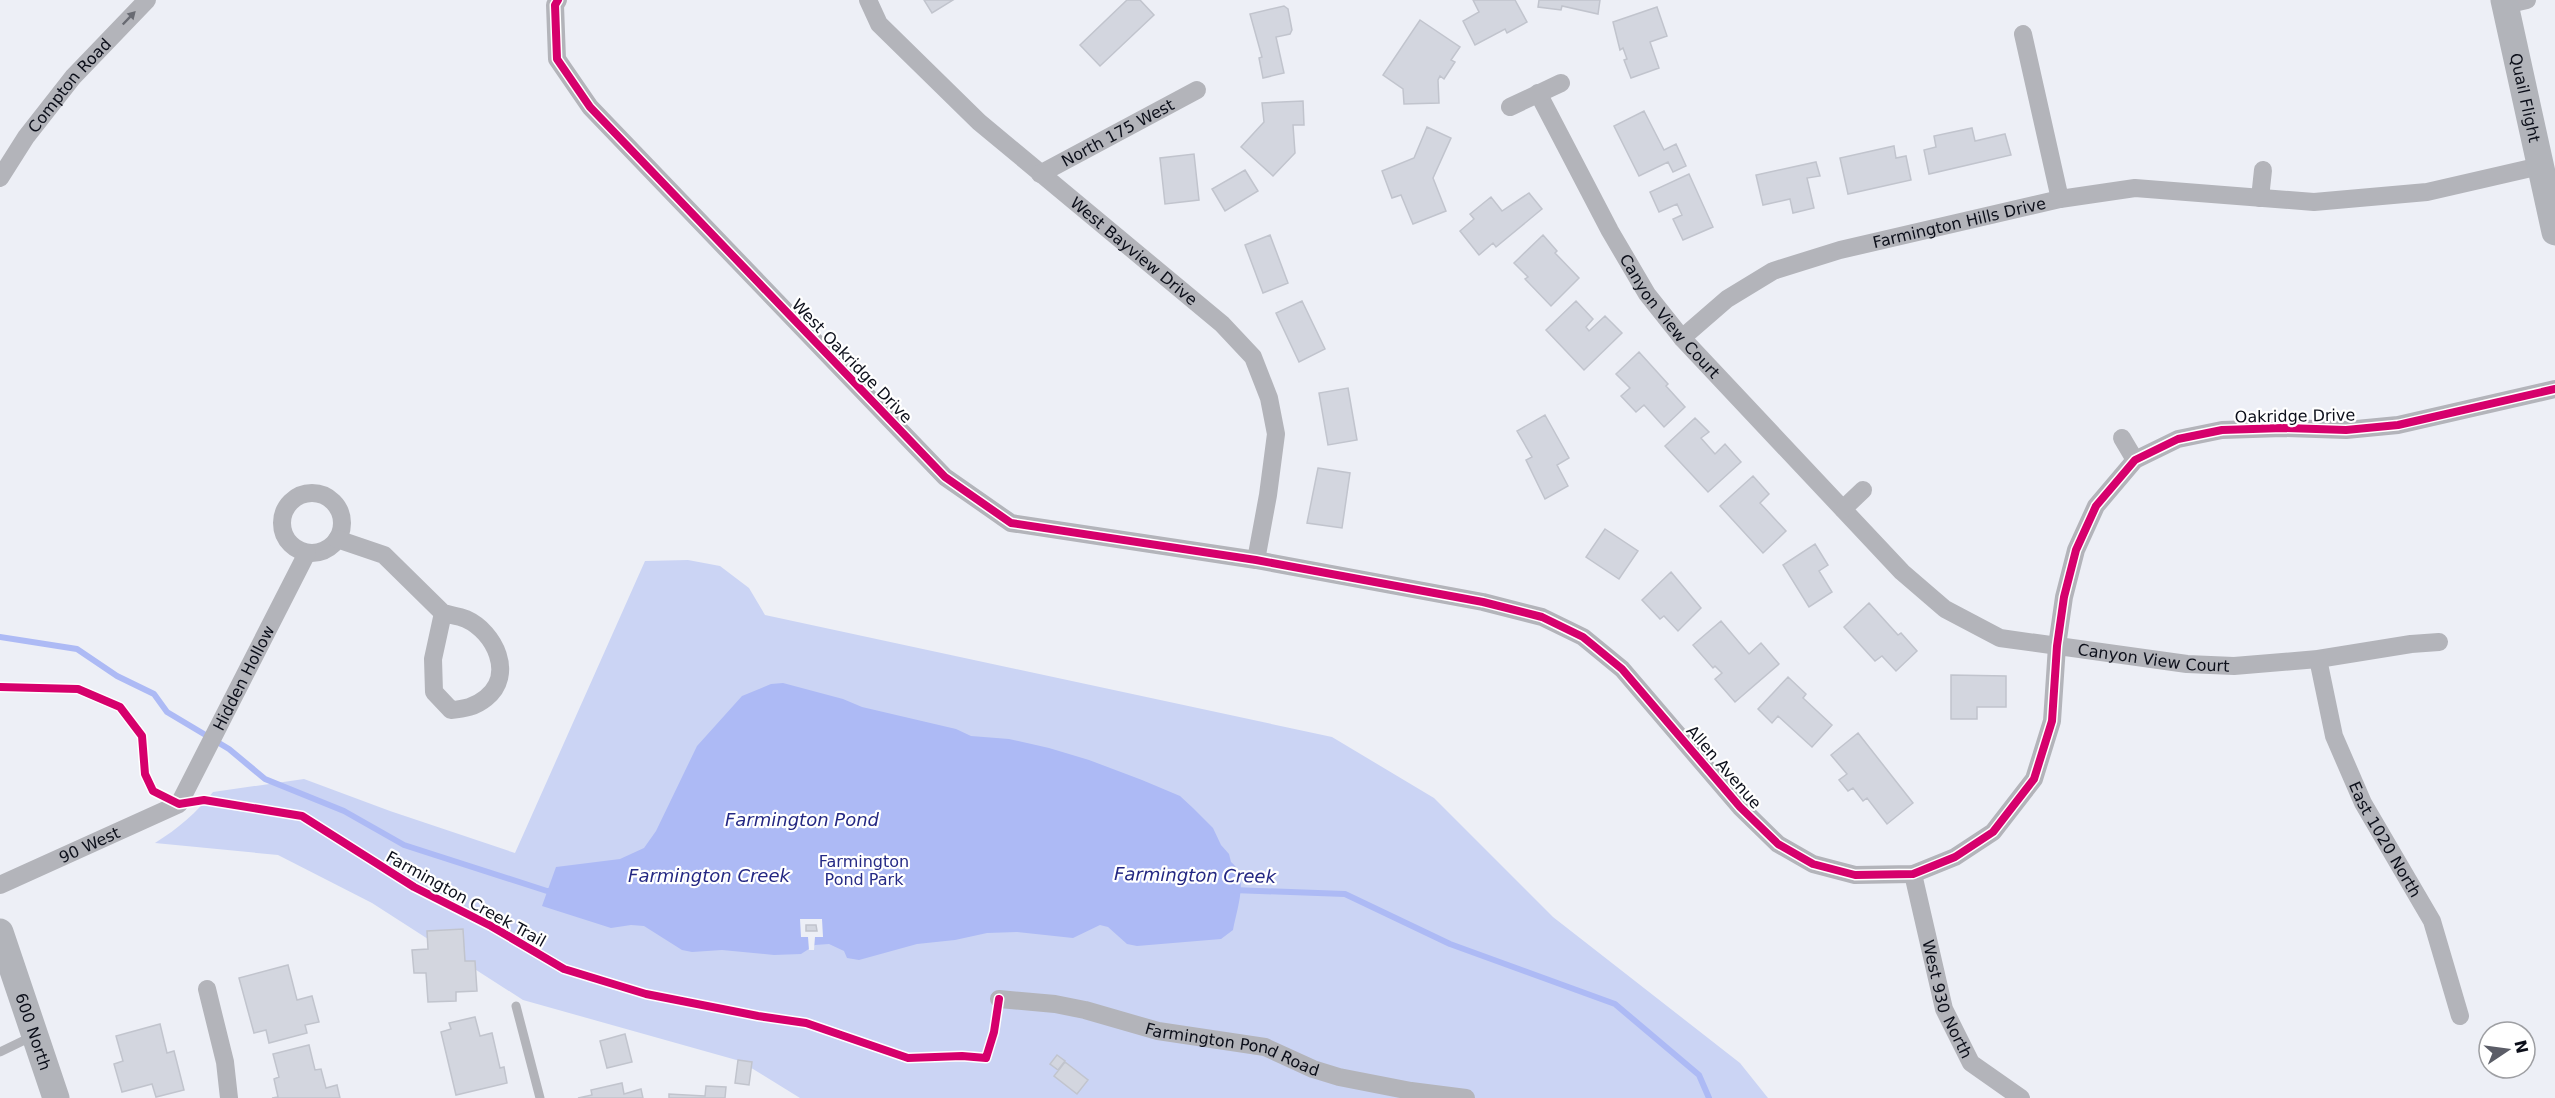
<svg xmlns="http://www.w3.org/2000/svg" width="2555" height="1098" viewBox="0 0 2555 1098" font-family="'DejaVu Sans',sans-serif">
<style>
.green{fill:#cbd4f4}
.water{fill:#adbaf5}
.pier{fill:#edeff6}
.lines{fill:none;stroke-linecap:round;stroke-linejoin:round}
.stream{stroke:#adbaf5;stroke-width:6}
.building{fill:#d3d6df;stroke:#c1c4cd;stroke-width:1.5}
.lane{stroke:#b3b4ba;stroke-width:9}
.street{stroke:#b3b4ba;stroke-width:18}
.secondary{stroke:#b2b4ba;stroke-width:27}
.cycleway-casing{stroke:#fff;stroke-width:11}
.cycleway{stroke:#d6006c;stroke-width:8}
.oneway{fill:#686a72}
.labels{text-anchor:middle;dominant-baseline:central;stroke-width:4.5;stroke-linejoin:round;paint-order:stroke}
.street-label{font-size:16px;fill:#0c0f1a;stroke:#fff}
.park-label{font-size:16px;fill:#262b86;stroke:#fff}
.water-label{font-size:18px;font-style:italic;fill:#242883;stroke:#fff}
</style>
<rect width="100%" height="100%" fill="#edeff6"/>
<!-- green -->
<path class="green" d="M688 560 720 566 749 588 765 615 1332 737 1434 798 1553 917 1740 1063 1768 1098H800L740 1061 523 1000 372 903 278 855 155 843C179 828 196 813 213 792L304 779 390 811 515 853 645 561Z"/>
<!-- water -->
<path class="water" d="M783 683 843 699 862 707 956 729 971 736 1009 739 1049 748 1089 760 1142 780 1180 796 1193 808 1213 828 1221 845 1229 854 1231 862C1250 876 1236 911 1233 930L1221 939 1137 946 1127 944 1108 927 1100 925 1073 938 1017 932 987 933 955 940 917 944 859 960 847 958 844 951 829 944 815 945 801 954 774 955 722 950 692 952 682 950 644 926 631 925 611 928 542 906 556 867 620 859 644 848 656 831 697 746 742 696 771 684Z"/>
<!-- pier -->
<path class="pier" d="M800 919H822L823 937H815L814 950H809L808 937H801Z"/>
<g class="lines">
<!-- stream -->
<path class="stream" d="M0 637 77 649 117 676 154 694 167 712 229 749 265 779 344 811 404 845 547 891H554
M1233 890 1345 894 1450 944 1615 1004 1699 1075 1709 1098"/>
</g>
<!-- building -->
<path class="building" d="M924 0H953L932 13Z
M1127 0H1140L1154 15 1100 66 1080 45Z
M1473 0H1515L1527 22 1507 33 1505 29 1475 45 1463 21 1479 12Z
M1539 0H1600L1598 14 1562 6 1561 10 1538 7Z
M1284 6 1288 9 1292 30 1290 34 1276 37 1284 73 1263 78 1259 58 1262 57 1250 14Z
M1657 7 1667 36 1650 42 1659 68 1631 78 1624 60 1627 59 1623 48 1620 50 1613 22Z
M1420 20 1460 47 1451 60 1455 62 1444 79 1440 76 1438 80 1439 103 1404 104 1403 89 1383 75Z
M1303 101 1304 125H1293L1295 153 1273 176 1241 147 1264 122 1262 103Z
M1644 111 1664 150 1676 144 1686 166 1673 172 1668 162 1639 176 1614 126Z
M1427 127 1451 138 1433 178 1446 211 1413 224 1401 195 1392 198 1382 171 1414 158Z
M1972 128 1975 141 2005 134 2011 155 1929 174 1924 150 1936 147 1934 136Z
M1894 146 1896 158 1906 156 1911 180 1848 194 1840 158Z
M1194 154 1199 200 1165 204 1160 158Z
M1816 162 1820 176 1807 178 1814 208 1793 213 1790 199 1763 205 1756 175Z
M1245 170 1258 191 1225 211 1212 189Z
M1689 174 1713 227 1683 240 1673 219 1682 215 1677 204 1659 212 1650 192Z
M1529 193 1542 209 1496 247 1493 243 1479 255 1460 231 1474 219 1470 214 1491 197 1502 211Z
M1270 235 1288 283 1263 293 1245 245Z
M1543 235 1557 251 1555 253 1579 278 1551 306 1525 279 1528 277 1514 263Z
M1302 301 1325 349 1299 362 1276 313Z
M1576 301 1593 319 1586 327 1589 331 1605 316 1622 333 1584 370 1546 330Z
M1639 352 1668 384 1666 386 1685 407 1664 427 1644 405 1636 412 1621 396 1630 388 1616 374Z
M1348 388 1357 440 1328 445 1319 393Z
M1545 415 1569 458 1557 465 1568 486 1545 499 1526 460 1532 457 1517 431Z
M1695 418 1709 432 1701 438 1715 454 1725 444 1741 462 1708 492 1665 446Z
M1318 468 1350 473 1342 528 1307 523Z
M1753 476 1769 494 1760 503 1786 531 1763 553 1720 506Z
M1605 529 1638 551 1619 579 1586 557Z
M1815 544 1828 565 1819 571 1832 592 1809 607 1783 565Z
M1671 572 1701 608 1678 631 1664 616 1660 619 1642 600Z
M1869 603 1898 635 1901 633 1917 651 1896 671 1882 656 1875 661 1844 627Z
M1721 621 1749 654 1761 643 1779 664 1735 702 1715 679 1722 673 1715 666 1713 668 1693 645Z
M1951 675 2006 676V707H1977V719H1951Z
M1788 677 1806 694 1803 698 1832 725 1812 747 1778 716 1772 723 1758 709Z
M1858 733 1913 803 1887 824 1867 798 1863 801 1853 788 1848 791 1839 780 1847 774 1831 755Z
M806 925H816L817 931H806Z
M463 929 465 961H475L477 991 456 992V1001L428 1002 426 973H414L412 950 428 949 427 931Z
M288 965 297 1000 312 996 319 1022 305 1025 307 1033 269 1043 266 1030 254 1033 239 978Z
M475 1017 480 1036 492 1033 500 1068 504 1067 507 1083 456 1095 441 1032 451 1029 449 1023Z
M160 1024 167 1053 174 1051 184 1090 156 1097 152 1084 122 1092 114 1064 123 1061 116 1036Z
M625 1034 632 1062 607 1068 600 1041Z
M309 1045 315 1070 321 1069 326 1088 337 1085 340 1098H272L278 1097 274 1079 279 1077 273 1054Z
M1057 1055 1065 1061 1058 1070 1050 1064Z
M738 1060 752 1062 749 1085 735 1083Z
M1065 1062 1088 1080 1077 1094 1054 1076Z
M622 1083 624 1094 641 1089 643 1098H578L592 1095 591 1090Z
M706 1086 726 1087 725 1098H669V1094L705 1096Z"/>
<g class="lines">
<!-- lane -->
<path class="lane" d="M516 1006 540 1098
M0 1052 33 1036"/>
<!-- street -->
<g class="street">
<path d="M558 0 555 5 557 59 590 107 945 477 1011 523 1256 560 1483 602 1542 617 1583 637 1622 669 1740 807 1778 844 1813 864 1855 875 1913 874 1955 857 1993 832 2034 779 2052 721 2057 646 2064 597 2076 550 2096 506 2135 460 2178 439 2222 430 2283 428 2346 430 2398 425 2555 389"/>
<path id="s1" d="M868 0 879 24 979 122 1222 324 1253 357 1269 398 1276 434 1268 495 1256 560"/>
<path d="M2505 5 2527 0"/>
<path d="M2023 34 2060 199"/>
<path id="s2" d="M1538 93 1610 231 1647 294 1682 338 1902 572 1945 609 2000 638 2187 664 2234 666 2318 659 2411 644 2439 642"/>
<path d="M1510 107 1561 83"/>
<path id="s3" d="M1040 174 1197 90"/>
<path id="s4" d="M0 178 26 137 73 77 147 0"/>
<path d="M2260 198 2263 170"/>
<path id="s5" d="M1682 338 1727 299 1773 271 1840 250 2060 199 2135 188 2314 202 2427 192 2540 166"/>
<path d="M2122 438 2135 460"/>
<circle cx="312" cy="523" r="30"/>
<path d="M1843 509 1863 490"/>
<path d="M337 539 384 555 443 613 433 659 434 692 451 710C464 709 475 707 486 698 515 675 495 632 466 619 459 616 450 615 443 613"/>
<path id="s6" d="M2318 659 2334 736 2363 803 2432 921 2460 1016"/>
<path id="s7" d="M1913 874 1944 1009 1971 1063 2021 1098"/>
<path id="s8" d="M0 885 179 804 307 553"/>
<path d="M207 989 225 1062 229 1098"/>
<path id="s9" d="M999 999 1055 1004 1085 1010 1158 1031 1265 1047 1313 1069 1339 1077 1411 1091 1466 1098"/>
</g>
<!-- secondary -->
<g class="secondary">
<path id="s10" d="M2504 0 2555 232"/>
<path id="s11" d="M0 932 56 1098"/>
</g>
<!-- cycleway casing -->
<g class="cycleway-casing">
<path id="cycleway" d="M558 0 555 5 557 59 590 107 945 477 1011 523 1256 560 1483 602 1542 617 1583 637 1622 669 1740 807 1778 844 1813 864 1855 875 1913 874 1955 857 1993 832 2034 779 2052 721 2057 646 2064 597 2076 550 2096 506 2135 460 2178 439 2222 430 2283 428 2346 430 2398 425 2555 389
M0 687 78 689 120 707 142 736 145 774 153 791 179 804 204 800 302 816 414 887 491 926 564 969 646 994 758 1016 806 1023 908 1058 962 1056 986 1058 994 1032 999 999"/>
</g>
<!-- cycleway -->
<use href="#cycleway" class="cycleway"/>
</g>
<!-- one-way arrows -->
<defs><path id="oneway-solid" d="M-6-.8H1V-3.2L6.5 0L1 3.2V.8H-6Z" transform="scale(1.5)"/></defs>
<use class="oneway" href="#oneway-solid" transform="translate(129 18) rotate(-46)"/>
<g class="labels">
<!-- street labels -->
<g class="street-label">
<text stroke="none"><textPath href="#s4" startOffset="116">Compton Road</textPath></text>
<text stroke="none"><textPath href="#s10" startOffset="100">Quail Flight</textPath></text>
<text stroke="none"><textPath href="#s3" startOffset="88">North 175 West</textPath></text>
<text stroke="none"><textPath href="#s5" startOffset="306">Farmington Hills Drive</textPath></text>
<text stroke="none"><textPath href="#s1" startOffset="368">West Bayview Drive</textPath></text>
<text stroke="none"><textPath href="#s2" startOffset="260">Canyon View Court</textPath></text>
<text transform="translate(852 361) rotate(46)">West Oakridge Drive</text>
<text transform="translate(2295 416) rotate(-1)">Oakridge Drive</text>
<text stroke="none"><textPath href="#s2" startOffset="880">Canyon View Court</textPath></text>
<text stroke="none"><textPath href="#s8" startOffset="338">Hidden Hollow</textPath></text>
<text transform="translate(1724 767) rotate(49)">Allen Avenue</text>
<text stroke="none"><textPath href="#s6" startOffset="194">East 1020 North</textPath></text>
<text stroke="none"><textPath href="#s8" startOffset="98">90 West</textPath></text>
<text transform="translate(466 899) rotate(29)">Farmington Creek Trail</text>
<text stroke="none"><textPath href="#s7" startOffset="130">West 930 North</textPath></text>
<text stroke="none"><textPath href="#s11" startOffset="105">600 North</textPath></text>
<text stroke="none"><textPath href="#s9" startOffset="240">Farmington Pond Road</textPath></text>
</g>
<!-- park labels -->
<g class="park-label">
<text x="864" y="861">Farmington<tspan x="864" dy="18">Pond Park</tspan></text>
</g>
<!-- water labels -->
<g class="water-label">
<text x="802" y="819">Farmington Pond</text>
<text x="709" y="875">Farmington Creek</text>
<text transform="translate(1195 875) rotate(1)">Farmington Creek</text>
</g>
</g>
<!-- north arrow -->
<g transform="translate(2507 1050) rotate(77)"><circle r="28" fill="#ffffff" stroke="#9e9fa3" stroke-width="1.5"/>
<path d="M0-4.5L10 22L0 15L-10 22Z" fill="#5b5d67"/>
<text y="-9" font-size="16" font-weight="bold" text-anchor="middle" fill="#0c0f1a">N</text>
</g>
</svg>
